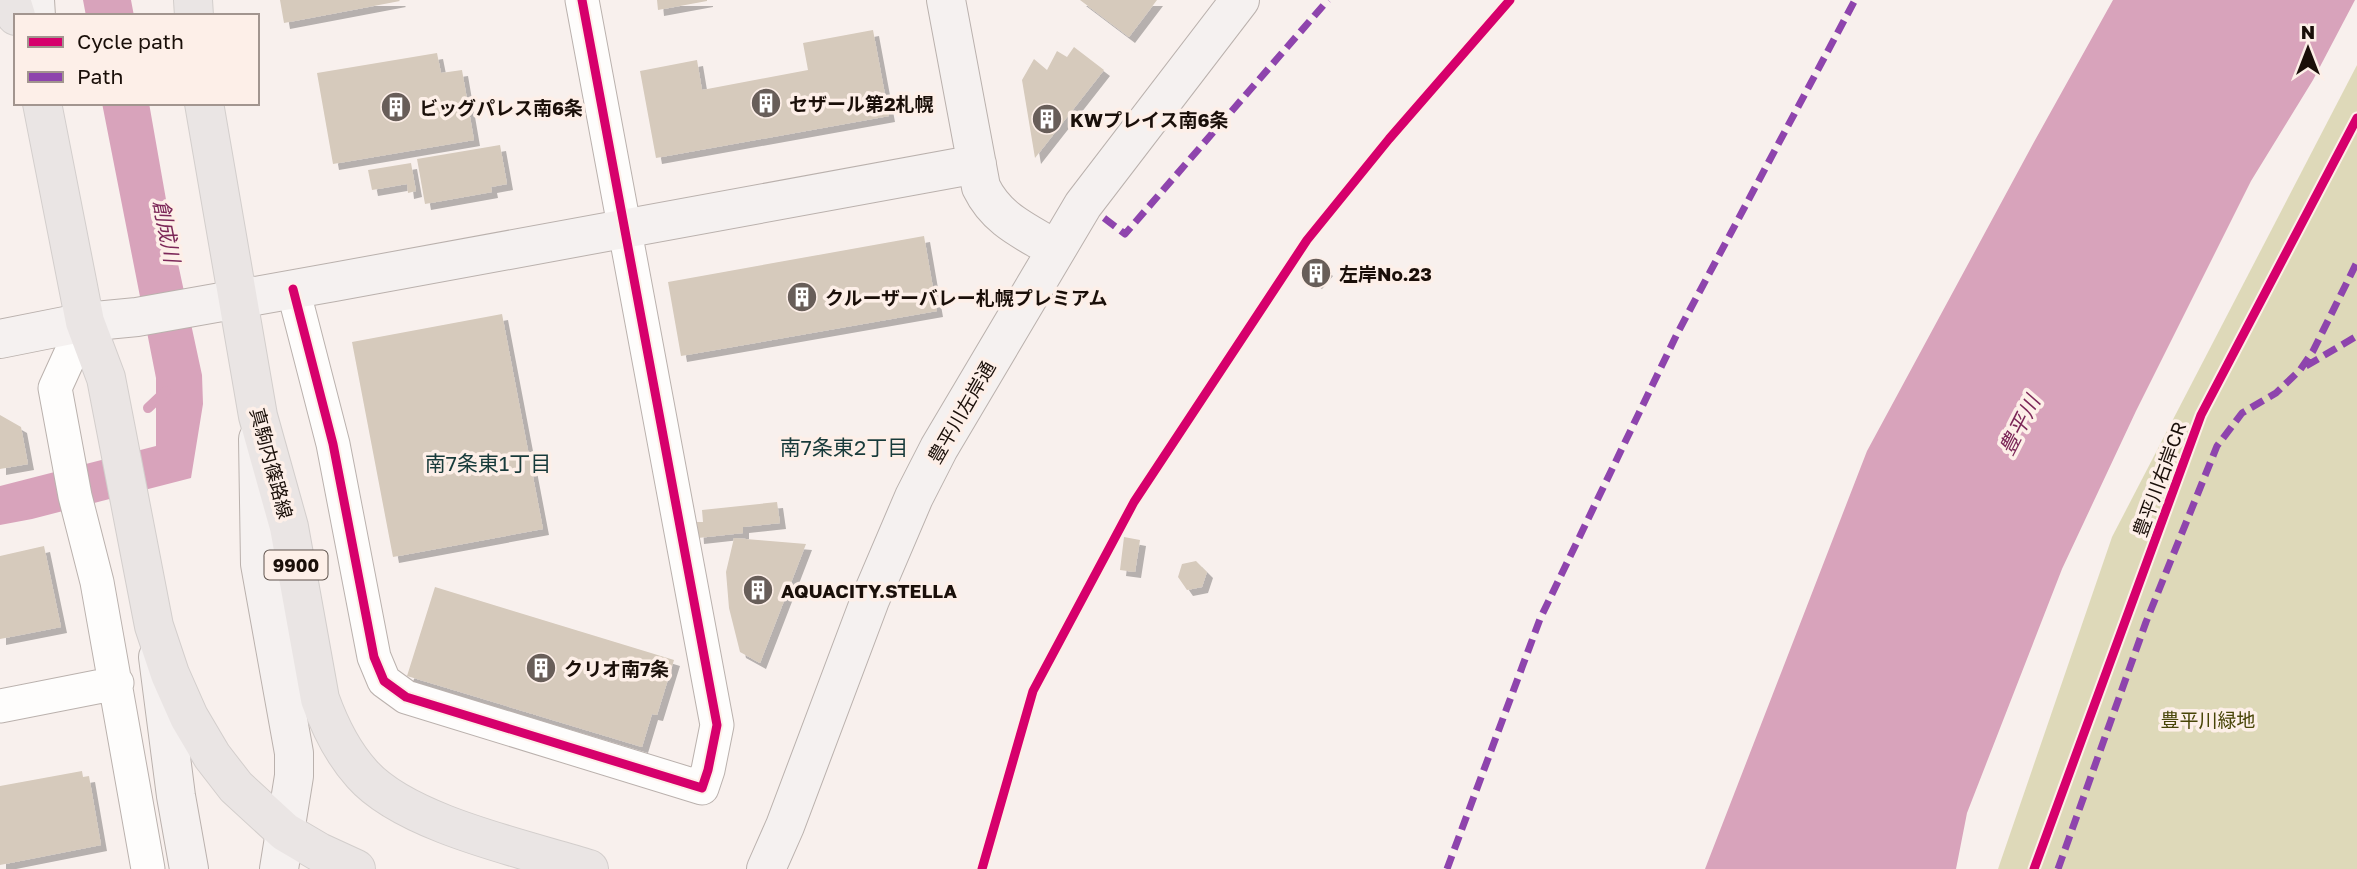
<svg xmlns="http://www.w3.org/2000/svg" width="2357" height="869" viewBox="0 0 2357 869" font-family="'Golos Text','Noto Sans JP',sans-serif">
<style>
.green{fill:#ded9b9}
.water{fill:#d8a3bb}
.lines{fill:none;stroke-linecap:round;stroke-linejoin:round}
.stream{stroke:#d8a3bb;stroke-width:10}
.building{fill:#d6cabc;filter:url(#shadow)}
.street-casing{stroke:#bab1ad;stroke-width:35}
.secondary-casing{stroke:#bab1ad;stroke-width:40}
.primary-casing{stroke:#d3cecc;stroke-width:40}
.street{stroke:#fefdfc;stroke-width:33}
.secondary{stroke:#f5f1f0;stroke-width:38}
.primary{stroke:#eae5e4;stroke-width:38}
.quiet{stroke:#8e44ad;stroke-width:7;stroke-dasharray:14 7;stroke-linecap:butt}
.cycleway-casing{stroke:#fdefe8;stroke-width:13}
.cycleway{stroke:#d6006c;stroke-width:9}
.labels{text-anchor:middle;dominant-baseline:central;stroke-width:7;stroke-linejoin:round;paint-order:stroke}
.shield{fill:#fdefe8;stroke:#5e524c;stroke-width:2}
.shield-label{font-size:18px;font-weight:bold;fill:#1a0f09}
.poi-label{font-size:19px;font-weight:bold;fill:#1a0f09;stroke:#fdefe8;text-anchor:start}
.street-label{font-size:19px;fill:#1a0f09;stroke:#fdefe8}
.park-label{font-size:19px;fill:#484507;stroke:#fdefe8}
.water-label{font-size:21px;font-style:italic;fill:#7c2758;stroke:#fdefe8}
.neighbourhood-label{font-size:21px;fill:#173a3a;stroke:#fdefe8}
</style>
<defs>
<filter id="shadow"><feDropShadow dx="6" dy="6" stdDeviation="0" flood-color="#0004"/></filter>
</defs>
<rect width="100%" height="100%" fill="#f8f0ed"/>
<!-- green -->
<path class="green" d="M2357 65V869H1998L2112 537Z"/>
<!-- water -->
<path class="water" d="M83 0H131L134 16H86Z
M2113 0H2355L2313 80 2251 181 2136 411 2062 569 1967 813 1956 869H1705L1867 451 2034 142Z
M102 103H149L174 245 202 375 203 404 191 478 32 519 0 525V486L156 446V378Z"/>
<g class="lines">
<!-- stream -->
<path class="stream" d="M148 408 166 391"/>
</g>
<!-- building -->
<path class="building" d="M280 0H399L400 1 284 23Z
M657 0H707V1L658 10Z
M1080 0H1157L1129 37Z
M873 30 889 116 656 158 640 71 697 60 702 90 808 70 803 43Z
M1074 47 1104 70 1035 158 1022 80 1034 59 1047 70 1057 51 1067 57Z
M437 53 441 73 462 70 474 140 333 164 317 73Z
M500 145 507 184 491 187 492 192 425 204 417 159Z
M411 163 416 191 408 193 407 184 372 190 368 170Z
M924 236 937 311 681 356 668 282Z
M1317 263 1327 270 1316 283 1306 276Z
M502 314 543 529 393 557 352 342Z
M0 415 21 427 28 464 0 469Z
M777 502 780 523 743 527V533L698 538 697 522H703L702 510Z
M1124 537 1140 540 1135 572 1120 570Z
M734 538 806 544 760 663 740 652 729 608 726 572Z
M44 546 61 627 0 639V556Z
M1196 561 1207 572 1202 587 1187 590 1178 577 1182 564Z
M435 587 674 660 657 715 652 714 642 747 407 676Z
M82 771 83 777 89 776 101 845 0 865V786Z"/>
<g class="lines">
<!-- street casing -->
<g class="street-casing">
<path id="street" d="M293 289 333 444 374 657 384 681 406 697 702 788 708 770 717 725 582 0
M85 322 55 388 75 496 97 582 148 869
M0 706 117 683"/>
</g>
<!-- secondary casing -->
<g class="secondary-casing">
<path id="secondary" d="M35 0 36 16
M946 0 981 187C997 220 1025 231 1055 249
M0 339 85 322 137 317 334 282 977 164
M258 439 260 564 294 753V776L279 869
M158 657 176 796 189 869
M766 869 785 826 870 600 914 497 939 448 1083 205 1240 0"/>
</g>
<!-- primary casing -->
<g class="primary-casing">
<path id="primary" d="M11 0 16 16
M193 0 194 16
M42 103 85 322 106 378 154 626 170 674 189 717 212 756 236 787 285 832 319 852 356 869
M204 103 258 416 289 527 320 699C330 727 342 752 362 774 406 824 525 849 589 869"/>
</g>
<!-- street -->
<use href="#street" class="street"/>
<!-- secondary -->
<use href="#secondary" class="secondary"/>
<!-- primary -->
<use href="#primary" class="primary"/>
<!-- quiet -->
<path class="quiet" d="M1104 218 1125 234 1328 0
M2306 366 2357 336
M1447 869 1540 619 1677 334 1855 0
M2058 869 2146 622 2217 446 2242 413 2276 393 2300 370 2313 351 2357 262"/>
<!-- cycleway casing -->
<g class="cycleway-casing">
<path id="cycleway" d="M293 289 333 444 374 657 384 681 406 697 702 788 708 770 717 725 582 0
M982 869 1033 691 1134 502 1307 240 1389 139 1510 0
M2034 869 2201 415 2357 118"/>
</g>
<!-- cycleway -->
<use href="#cycleway" class="cycleway"/>
</g>
<!-- icons -->
<defs>
<g id="building-disc" transform="scale(1.575)"><circle r="9.5" fill="#685e59" stroke="#fdefe8"/><path d="M-4-6H4V6H1V3H-1V6H-4ZM-2.5-4.3h1.7v1.8h-1.7ZM.8-4.3h1.7v1.8H.8ZM-2.5-1h1.7V.8h-1.7ZM.8-1h1.7V.8H.8Z" fill="#fff"/></g>
</defs>
<g fill-rule="evenodd">
<use href="#building-disc" x="766" y="103"/>
<use href="#building-disc" x="396" y="107"/>
<use href="#building-disc" x="1047" y="119"/>
<use href="#building-disc" x="1316" y="273"/>
<use href="#building-disc" x="802" y="297"/>
<use href="#building-disc" x="758" y="590"/>
<use href="#building-disc" x="541" y="668"/>
</g>
<g class="labels">
<!-- shield labels -->
<rect class="shield" x="264.5" y="550.5" width="63" height="29" rx="5"/>
<g class="shield-label">
<text x="296" y="565">9900</text>
</g>
<!-- poi labels -->
<g class="poi-label">
<text x="789" y="103">セザール第2札幌</text>
<text x="419" y="107">ビッグパレス南6条</text>
<text x="1070" y="119">KWプレイス南6条</text>
<text x="1339" y="273">左岸No.23</text>
<text x="825" y="297">クルーザーバレー札幌プレミアム</text>
<text x="781" y="590">AQUACITY.STELLA</text>
<text x="564" y="668">クリオ南7条</text>
</g>
<!-- street labels -->
<g class="street-label">
<text transform="translate(961 412) rotate(-60)">豊平川左岸通</text>
<text transform="translate(272 463) rotate(75)">真駒内篠路線</text>
<text transform="translate(2159 479) rotate(-70)">豊平川右岸CR</text>
</g>
<!-- park labels -->
<g class="park-label">
<text x="2208" y="719">豊平川緑地</text>
</g>
<!-- water labels -->
<g class="water-label">
<text transform="translate(167 231) rotate(79)">創成川</text>
<text transform="translate(2019 425) rotate(-63)">豊平川</text>
</g>
<!-- neighbourhood labels -->
<g class="neighbourhood-label">
<text x="844" y="447">南7条東2丁目</text>
<text x="488" y="463">南7条東1丁目</text>
</g>
</g>
<!-- legend -->
<rect x="14" y="14" width="245" height="91" fill="#fdefe8" stroke="#a2958f" stroke-width="2"/>
<rect x="28" y="37" width="35" height="10" fill="#d6006c" stroke="#a2958f" stroke-width="2"/>
<text x="77" y="49" font-size="21" fill="#1a0f09">Cycle path</text>
<rect x="28" y="72" width="35" height="10" fill="#8e44ad" stroke="#a2958f" stroke-width="2"/>
<text x="77" y="84" font-size="21" fill="#1a0f09">Path</text>
<!-- north arrow -->
<g transform="translate(2308 49)" stroke="#fdefe8" stroke-width="5" paint-order="stroke">
<path d="M0-5L12 26L0 18L-12 26Z" fill="#1a0f09"/>
<text y="-10" font-size="19" font-weight="bold" text-anchor="middle" fill="#1a0f09">N</text>
</g>
</svg>
